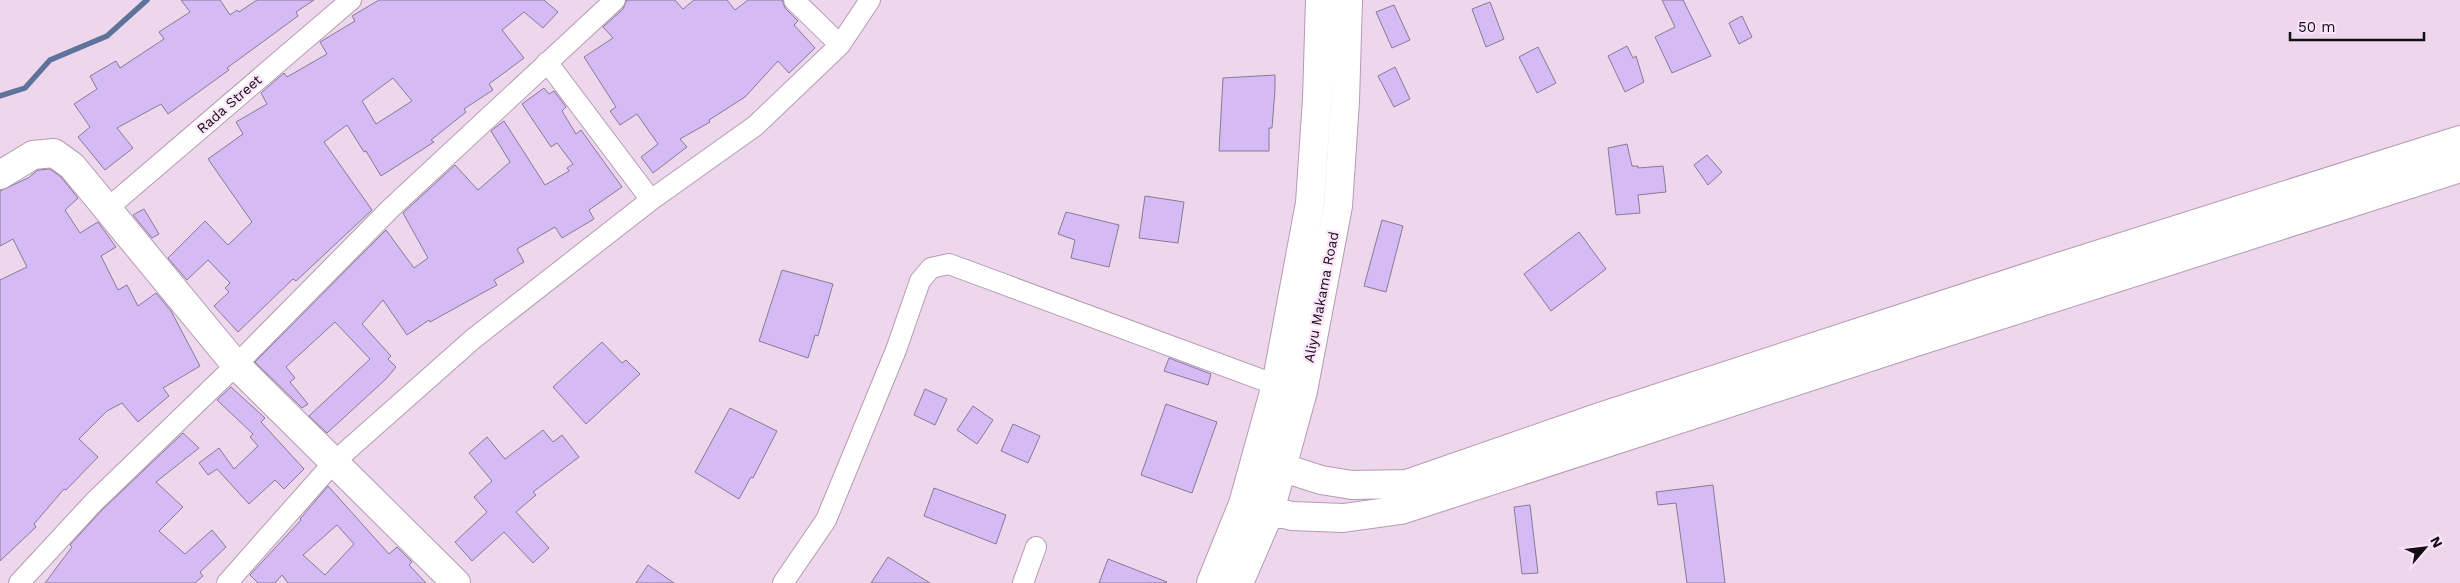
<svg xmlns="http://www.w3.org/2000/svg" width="2460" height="583" viewBox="0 0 2460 583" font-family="'Work Sans',sans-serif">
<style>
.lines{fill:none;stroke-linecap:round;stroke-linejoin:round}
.stream{stroke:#5e729a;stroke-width:5.5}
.building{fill:#d6baf6;stroke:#867b94;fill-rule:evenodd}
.street-casing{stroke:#b39cb2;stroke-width:22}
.secondary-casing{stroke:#b39cb2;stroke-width:30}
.street{stroke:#fff;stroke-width:20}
.secondary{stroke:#fff;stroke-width:28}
.labels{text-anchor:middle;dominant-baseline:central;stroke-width:4.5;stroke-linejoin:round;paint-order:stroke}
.street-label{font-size:14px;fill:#150d14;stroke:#fce4fb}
</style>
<rect width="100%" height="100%" fill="#eed7ed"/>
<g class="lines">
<!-- stream -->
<path class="stream" d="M0 96 25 88 50 60 107 36 147 0"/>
</g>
<!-- building -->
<path class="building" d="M181 0H220L230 15 237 10 239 12 257 0H314L296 12 298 16 227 68 229 70 168 114 161 104 117 128 133 148 105 170 78 137 90 127 74 104 97 89 90 76 116 61 120 68 164 39 159 32 190 12Z
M379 0H544L558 12 543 28 524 12 502 30 524 58 489 84 493 90 464 109 466 112 431 140 434 142 381 176 366 151 364 152 347 125 324 142 372 210 296 281 293 279 238 332 214 306 229 292 225 288 230 283 208 260 187 280 168 258 205 221 228 245 252 222 208 159 243 134 236 122 267 104 261 93 284 73 287 77 327 54 320 42 355 21 352 16ZM393 78 412 101 376 124 362 101Z
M627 0H675L683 9 694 0H727L735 10 748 0H782L785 8 798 21 794 25 815 48 789 73 778 61 745 97 709 120 710 122 680 139 687 147 653 173 641 157 658 144 637 114 620 125 610 111 616 107 584 57 613 38 603 27 623 9Z
M1662 0H1683L1711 56 1672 73 1655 37 1675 27Z
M1490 2 1504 39 1486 47 1472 9Z
M1394 5 1410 40 1392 48 1376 12Z
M1742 16 1752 37 1739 44 1729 23Z
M1627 46 1633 58 1636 56 1644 82 1625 92 1608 56Z
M1538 47 1556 83 1537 93 1519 57Z
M1395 67 1410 99 1394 107 1378 76Z
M1275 75V90L1272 128H1269V151H1219L1223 78Z
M544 88 549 94 554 91 566 107 562 111 576 134 581 130 622 187 589 210 594 219 562 238 555 227 517 249 524 262 494 280 497 285 430 322 429 320 407 335 383 300 362 324 391 356 388 359 396 367 386 379 327 433 309 416 370 359 335 322 286 367 295 378 290 382 308 404 302 408 255 362 386 230 414 268 428 258 403 213 455 165 478 190 510 162 491 131 504 121 545 185 569 171 567 168 573 164 557 143 551 147 522 104Z
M1627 144 1632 166H1638V168L1663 166 1666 192 1638 195 1640 213 1616 215 1608 148Z
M1707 155 1722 172 1708 185 1694 165Z
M50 169 61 177 78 198 65 210 80 233 98 222 116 247 101 256 118 290 127 285 138 306 156 293 171 311 200 366 163 388 169 396 138 422 122 403 107 411 79 439 98 457 66 490 64 489 34 524 36 527 0 561V280L27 267 13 239 0 246V191L28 178 38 170Z
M1145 196 1184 202 1178 243 1139 238Z
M144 209 159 234 152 238 133 215Z
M1066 212 1119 225 1109 267 1071 258 1075 240 1058 234Z
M1382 220 1403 226 1386 292 1364 286Z
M1579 232 1606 269 1551 311 1524 274Z
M782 270 833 284 818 336 815 335 808 358 759 341Z
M602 342 622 363 626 360 640 374 586 424 553 387Z
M1169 358 1211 374 1208 385 1164 371Z
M231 387 265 418 261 422 304 469 284 489 275 480 249 504 217 469 208 475 199 463 219 448 234 469 258 446 250 437 253 434 217 400Z
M925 389 947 399 935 425 914 415Z
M1166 404 1217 422 1192 493 1141 475Z
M973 406 993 420 977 444 957 430Z
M730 408 777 431 753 478 751 477 739 499 695 472Z
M1013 424 1040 436 1028 463 1001 451Z
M543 430 553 442 562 435 579 457 533 492 536 495 516 512 549 548 533 563 504 532 472 561 455 542 487 512 474 497 492 481 469 453 487 437 505 459Z
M183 433 199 448 156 482 183 507 159 531 185 554 212 530 226 547 200 572 203 576 195 583H45L72 547 70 545 102 510Z
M1713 485 1725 583H1687L1676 503 1658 505 1656 492Z
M328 486 389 554 397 547 412 562 409 565 426 583H288L282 575 275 583H258L250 575 301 520 300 519ZM337 525 354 544 325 575 303 555Z
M934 488 1006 515 996 544 924 516Z
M1530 505 1538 573 1522 574 1514 507Z
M888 557 930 583H871Z
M1108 559 1167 582 1166 583H1099Z
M648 565 674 583H636Z"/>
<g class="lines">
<!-- street casing -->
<g class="street-casing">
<path id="street" d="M794 0 840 45
M547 62 651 200
M108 208 351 0
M19 583 94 502 236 365 391 208 615 0
M227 583 334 462 473 339 651 200 755 126 840 45 870 0
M783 583 826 520 896 350 920 281 931 268 949 264 1276 385
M1023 583 1036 547"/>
</g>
<!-- secondary casing -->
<g class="secondary-casing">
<path id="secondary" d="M0 175 33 155 54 153 72 166 236 365 456 583
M1256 459 1321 480 1352 485 1407 484 1600 417 2062 266 2460 140
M1243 504 1292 516 1343 518 1401 510 1922 340 2460 168
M1211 583 1243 504 1276 385 1310 203 1317 99 1320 0
M1239 583 1270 511 1303 391 1338 206 1345 101 1348 0"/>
</g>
<!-- street -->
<use href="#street" class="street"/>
<!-- secondary -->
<use href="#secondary" class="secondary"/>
</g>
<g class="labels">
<!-- street labels -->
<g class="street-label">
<text transform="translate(229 104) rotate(-41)">Rada Street</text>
<text transform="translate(1321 297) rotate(-79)">Aliyu Makama Road</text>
</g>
</g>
<!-- north arrow -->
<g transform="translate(2425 548) rotate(62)" stroke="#fce4fb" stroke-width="4" paint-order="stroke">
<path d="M0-4L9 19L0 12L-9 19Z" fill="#150d14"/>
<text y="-8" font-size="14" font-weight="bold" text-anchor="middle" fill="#150d14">N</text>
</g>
<!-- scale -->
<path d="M2290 32v8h134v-8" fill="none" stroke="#150d14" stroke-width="2.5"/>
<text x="2298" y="32" font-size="15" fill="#150d14" stroke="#fce4fb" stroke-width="4" paint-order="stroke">50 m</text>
</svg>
